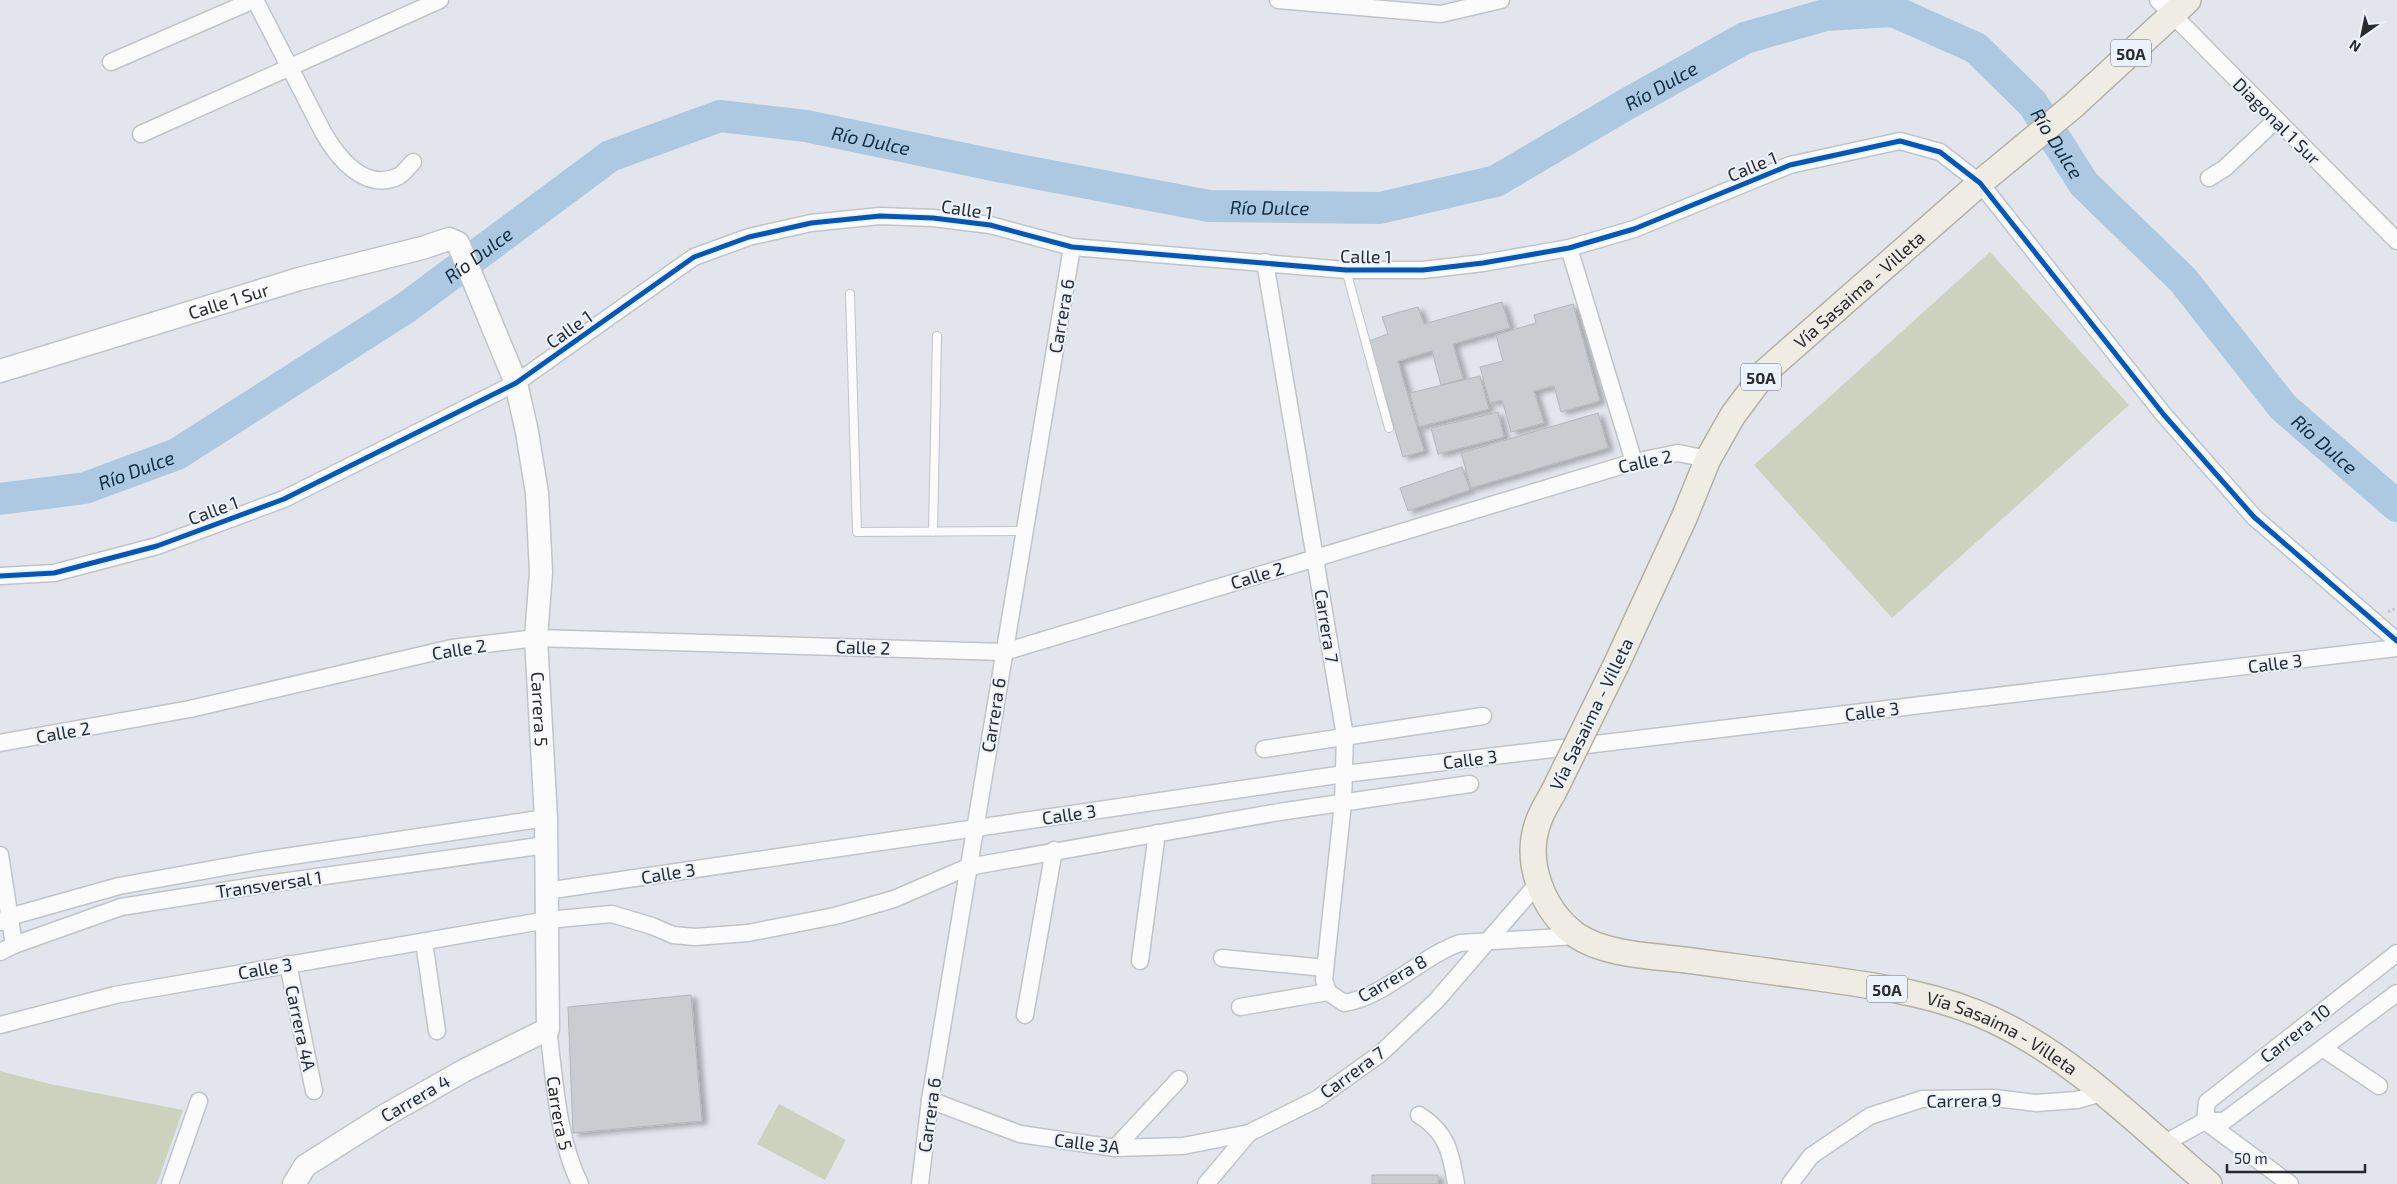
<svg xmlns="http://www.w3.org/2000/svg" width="2397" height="1184" viewBox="0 0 2397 1184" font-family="'Exo 2',sans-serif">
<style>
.green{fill:#cdd2be}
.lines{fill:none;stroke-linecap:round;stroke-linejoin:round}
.river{stroke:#adc9e2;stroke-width:32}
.building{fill:#c9ccd0;stroke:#b3b6ba;filter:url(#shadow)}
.lane-casing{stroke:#c0c3c8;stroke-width:10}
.street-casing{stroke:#c0c3c8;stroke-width:19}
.secondary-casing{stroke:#c0c3c8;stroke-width:25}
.primary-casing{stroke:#b4b0a3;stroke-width:28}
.path{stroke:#c7c7c9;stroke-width:3;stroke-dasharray:2.5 2.5;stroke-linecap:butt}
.lane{stroke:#fbfbfc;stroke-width:8}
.street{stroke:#fbfbfc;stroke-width:16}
.secondary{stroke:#fbfbfc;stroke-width:22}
.primary{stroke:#efece4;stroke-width:25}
.primary-bridge-casing{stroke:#b4b0a3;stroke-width:28;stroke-linecap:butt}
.primary-bridge{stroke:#efece4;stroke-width:25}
.cycleway-casing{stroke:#ecf2fd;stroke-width:8}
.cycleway{stroke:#0057b8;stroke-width:5}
.labels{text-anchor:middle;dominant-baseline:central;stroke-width:4;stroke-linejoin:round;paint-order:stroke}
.shield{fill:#ecf2fd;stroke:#63666c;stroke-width:1}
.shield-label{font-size:16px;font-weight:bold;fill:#282a2e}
.street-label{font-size:18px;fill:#282a2e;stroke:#ecf2fd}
.water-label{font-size:19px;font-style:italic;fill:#0e2d44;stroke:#ecf2fd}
</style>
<defs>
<filter id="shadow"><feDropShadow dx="5.5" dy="3" stdDeviation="2.5" flood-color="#0004"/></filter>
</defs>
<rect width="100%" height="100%" fill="#e2e6ec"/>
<!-- green -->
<path class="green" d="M1990 252 2129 405 1892 618 1754 465Z
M0 1071 50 1084 183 1110 157 1184H0Z
M779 1104 846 1140 825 1180 757 1144Z"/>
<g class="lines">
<!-- river -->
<path class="river" id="s1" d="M0 499 85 488 177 454 407 307 610 156 720 116 806 126 998 166 1209 206 1380 208 1496 181 1625 105 1745 38 1825 15 1893 11 1976 48 2033 104 2084 184 2183 280 2283 407 2397 506"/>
</g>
<!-- building -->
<path class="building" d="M1502 302 1510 328 1453 344 1463 379 1441 385 1432 351 1398 361 1424 451 1403 457 1369 341 1388 334 1382 317 1418 307 1424 324Z
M1573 304 1600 401 1561 412 1554 386 1534 391 1544 423 1511 432 1502 400 1490 403 1480 367 1503 361 1496 335 1536 323 1534 315Z
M1480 376 1489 409 1419 427 1410 393Z
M1498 412 1504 437 1438 454 1431 428Z
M1598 413 1608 448 1471 488 1461 453Z
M1462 467 1470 490 1408 511 1400 488Z
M691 995 702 1121 573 1133 568 1007Z
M1372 1175H1438V1184H1372Z"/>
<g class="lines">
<!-- lane casing -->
<g class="lane-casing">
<path id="lane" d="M1346 270 1389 428
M850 294 857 532 1024 531
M933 532 937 336"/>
</g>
<!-- street casing -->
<g class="street-casing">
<g id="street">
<path d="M255 0 323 132C337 157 365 193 399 176 404 173 409 166 413 162"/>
<path d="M1278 0 1441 14 1501 0"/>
<path d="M2158 0 2397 241"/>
<path d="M111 62 254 0"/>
<path d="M141 134 440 0"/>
<path d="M2209 178 2225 168 2276 120"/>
<path d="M1569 248 1634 462"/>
<path d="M1265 262 1345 736 1343 803 1324 980 1328 992"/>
<path d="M0 576 54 573 157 546 284 499 516 383 694 257 749 237 811 223 880 216 933 218 990 225 1072 247 1346 270H1423L1483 263 1569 248 1634 229 1790 165 1900 141 1940 152 1980 183 2164 415 2254 517 2397 641"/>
<path d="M0 743 190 709 452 648 536 638 1004 652 1634 462 1678 453 1708 459"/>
<path d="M1264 749 1483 716"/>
<path d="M0 855 14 945"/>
<path d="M546 891 1344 774 2397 648"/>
<path d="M0 922 9 917 119 886 258 861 546 818"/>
<path d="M424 942 437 1031"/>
<path d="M0 952 14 945 121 907 260 885 546 845"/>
<path d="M1222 958 1325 968"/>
<path d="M1140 961 1157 833"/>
<path d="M288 964 314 1091"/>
<path d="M1240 1007 1328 992 1344 1003C1385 997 1420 957 1460 943L1577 936"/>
<path d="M1025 1015 1054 850"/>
<path d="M0 1025 115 995 547 920 612 914 652 926 673 935 695 937 748 933 835 916 894 899 968 867 1279 812 1470 784"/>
<path id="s2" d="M548 1029C555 1081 557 1137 580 1184"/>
<path d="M2324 1049 2379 1086"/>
<path d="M930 1100 1020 1134 1115 1148 1183 1146 1249 1133"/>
<path d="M1419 1115C1447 1132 1451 1153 1456 1184"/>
<path d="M2205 1121 2207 1102 2397 953"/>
<path d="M2205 1121 2290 1184"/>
<path d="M2163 1144 2205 1121H2224L2397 993"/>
<path d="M1115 1148 1179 1079"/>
<path d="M170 1184 199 1101"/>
<path d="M920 1184 930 1100 1072 247"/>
<path d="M1206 1184 1249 1133 1317 1099 1380 1054 1436 1001 1538 883"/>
<path d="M1790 1184 1811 1156 1870 1116 1922 1099 1995 1098 2036 1103 2077 1100 2105 1092"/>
</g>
</g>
<!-- secondary casing -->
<g class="secondary-casing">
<g id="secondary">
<path id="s3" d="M0 371 299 279 422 248 449 239 458 243 516 383 527 432 537 493 541 572 536 638 546 818 548 1029 465 1070 384 1116 305 1166 294 1184"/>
</g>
</g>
<!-- primary casing -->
<g class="primary-casing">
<g id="primary">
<path id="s4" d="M1616 665 1684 518 1708 459 1733 415 1766 371 1980 183 2073 106 2188 0"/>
<path id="s5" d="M1553 793C1548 802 1542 811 1539 820 1523 860 1542 910 1576 935 1606 956 1658 956 1693 961 1737 967 1782 973 1826 979 1883 987 1940 995 1993 1020 2076 1059 2140 1126 2209 1184"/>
</g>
</g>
<!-- path -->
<path class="path" d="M2388 612 2397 608"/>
<!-- lane -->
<use href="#lane" class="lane"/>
<!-- street -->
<use href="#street" class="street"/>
<!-- secondary -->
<use href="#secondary" class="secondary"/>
<!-- primary -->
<use href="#primary" class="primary"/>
<!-- primary-bridge casing -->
<g class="primary-bridge-casing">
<path id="primary-bridge" d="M1553 793 1616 665"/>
</g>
<!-- primary-bridge -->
<use href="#primary-bridge" class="primary-bridge"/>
<!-- cycleway casing -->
<g class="cycleway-casing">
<path id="cycleway" d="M0 576 54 573 157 546 284 499 516 383 694 257 749 237 811 223 880 216 933 218 990 225 1072 247 1346 270H1423L1483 263 1569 248 1634 229 1790 165 1900 141 1940 152 1980 183 2164 415 2254 517 2397 641"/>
</g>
<!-- cycleway -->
<use href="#cycleway" class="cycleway"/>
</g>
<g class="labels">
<!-- shield labels -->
<g class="shield">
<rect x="2111" y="39.5" width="40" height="27" rx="4"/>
<rect x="1741" y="363.5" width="40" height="27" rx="4"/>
<rect x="1867" y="975.5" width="40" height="27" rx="4"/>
</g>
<g class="shield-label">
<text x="2131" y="53">50A</text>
<text x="1761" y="377">50A</text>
<text x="1887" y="989">50A</text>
</g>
<!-- street labels -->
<g class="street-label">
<text transform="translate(2277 121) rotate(45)">Diagonal 1 Sur</text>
<text transform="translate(1752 166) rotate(-22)">Calle 1</text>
<text transform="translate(967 209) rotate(8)">Calle 1</text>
<text transform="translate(1366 256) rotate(1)">Calle 1</text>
<text stroke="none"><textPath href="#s4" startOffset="455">Vía Sasaima - Villeta</textPath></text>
<text stroke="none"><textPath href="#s3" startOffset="239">Calle 1 Sur</textPath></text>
<text transform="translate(1061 316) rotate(-80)">Carrera 6</text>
<text transform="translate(569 329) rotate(-35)">Calle 1</text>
<text transform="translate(1645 461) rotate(-12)">Calle 2</text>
<text transform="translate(213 510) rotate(-20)">Calle 1</text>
<text transform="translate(1257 575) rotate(-17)">Calle 2</text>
<text transform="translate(1327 626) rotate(81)">Carrera 7</text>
<text transform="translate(863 647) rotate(2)">Calle 2</text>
<text transform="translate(459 649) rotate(-9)">Calle 2</text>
<text transform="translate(2275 663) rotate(-7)">Calle 3</text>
<text stroke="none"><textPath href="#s3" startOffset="958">Carrera 5</textPath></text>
<text transform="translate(1872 711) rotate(-7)">Calle 3</text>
<text transform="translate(1591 714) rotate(-64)">Vía Sasaima - Villeta</text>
<text transform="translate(993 715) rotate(-81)">Carrera 6</text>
<text transform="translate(63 732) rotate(-10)">Calle 2</text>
<text transform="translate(1470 759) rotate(-7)">Calle 3</text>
<text transform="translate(1069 814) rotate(-8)">Calle 3</text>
<text transform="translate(668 873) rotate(-9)">Calle 3</text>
<text transform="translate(269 884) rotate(-8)">Transversal 1</text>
<text transform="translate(265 968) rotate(-10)">Calle 3</text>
<text transform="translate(1392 978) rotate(-30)">Carrera 8</text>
<text transform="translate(301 1028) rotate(78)">Carrera 4A</text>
<text transform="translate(2295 1033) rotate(-38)">Carrera 10</text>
<text stroke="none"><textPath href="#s5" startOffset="601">Vía Sasaima - Villeta</textPath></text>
<text transform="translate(1352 1072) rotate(-36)">Carrera 7</text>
<text transform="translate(415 1098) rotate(-30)">Carrera 4</text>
<text transform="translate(1964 1100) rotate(-1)">Carrera 9</text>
<text stroke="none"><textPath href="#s2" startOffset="85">Carrera 5</textPath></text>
<text transform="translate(929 1115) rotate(-82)">Carrera 6</text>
<text transform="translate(1087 1143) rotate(7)">Calle 3A</text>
</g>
<!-- water labels -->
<g class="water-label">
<text stroke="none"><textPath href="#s1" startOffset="1805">Río Dulce</textPath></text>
<text stroke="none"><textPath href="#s1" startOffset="980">Río Dulce</textPath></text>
<text stroke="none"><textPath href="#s1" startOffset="2270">Río Dulce</textPath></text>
<text stroke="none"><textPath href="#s1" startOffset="1385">Río Dulce</textPath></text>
<text stroke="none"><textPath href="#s1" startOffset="545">Río Dulce</textPath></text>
<text stroke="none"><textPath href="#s1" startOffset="2674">Río Dulce</textPath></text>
<text stroke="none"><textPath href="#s1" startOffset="140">Río Dulce</textPath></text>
</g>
</g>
<!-- north arrow -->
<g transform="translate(2362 35) rotate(213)" stroke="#ecf2fd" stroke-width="4" paint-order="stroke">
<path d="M0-4L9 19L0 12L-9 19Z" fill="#282a2e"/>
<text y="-8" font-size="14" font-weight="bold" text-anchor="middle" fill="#282a2e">N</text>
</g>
<!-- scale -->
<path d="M2227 1164v8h138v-8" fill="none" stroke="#282a2e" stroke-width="2.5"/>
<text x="2234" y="1164" font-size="15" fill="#282a2e" stroke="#ecf2fd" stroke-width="4" paint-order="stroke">50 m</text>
</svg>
